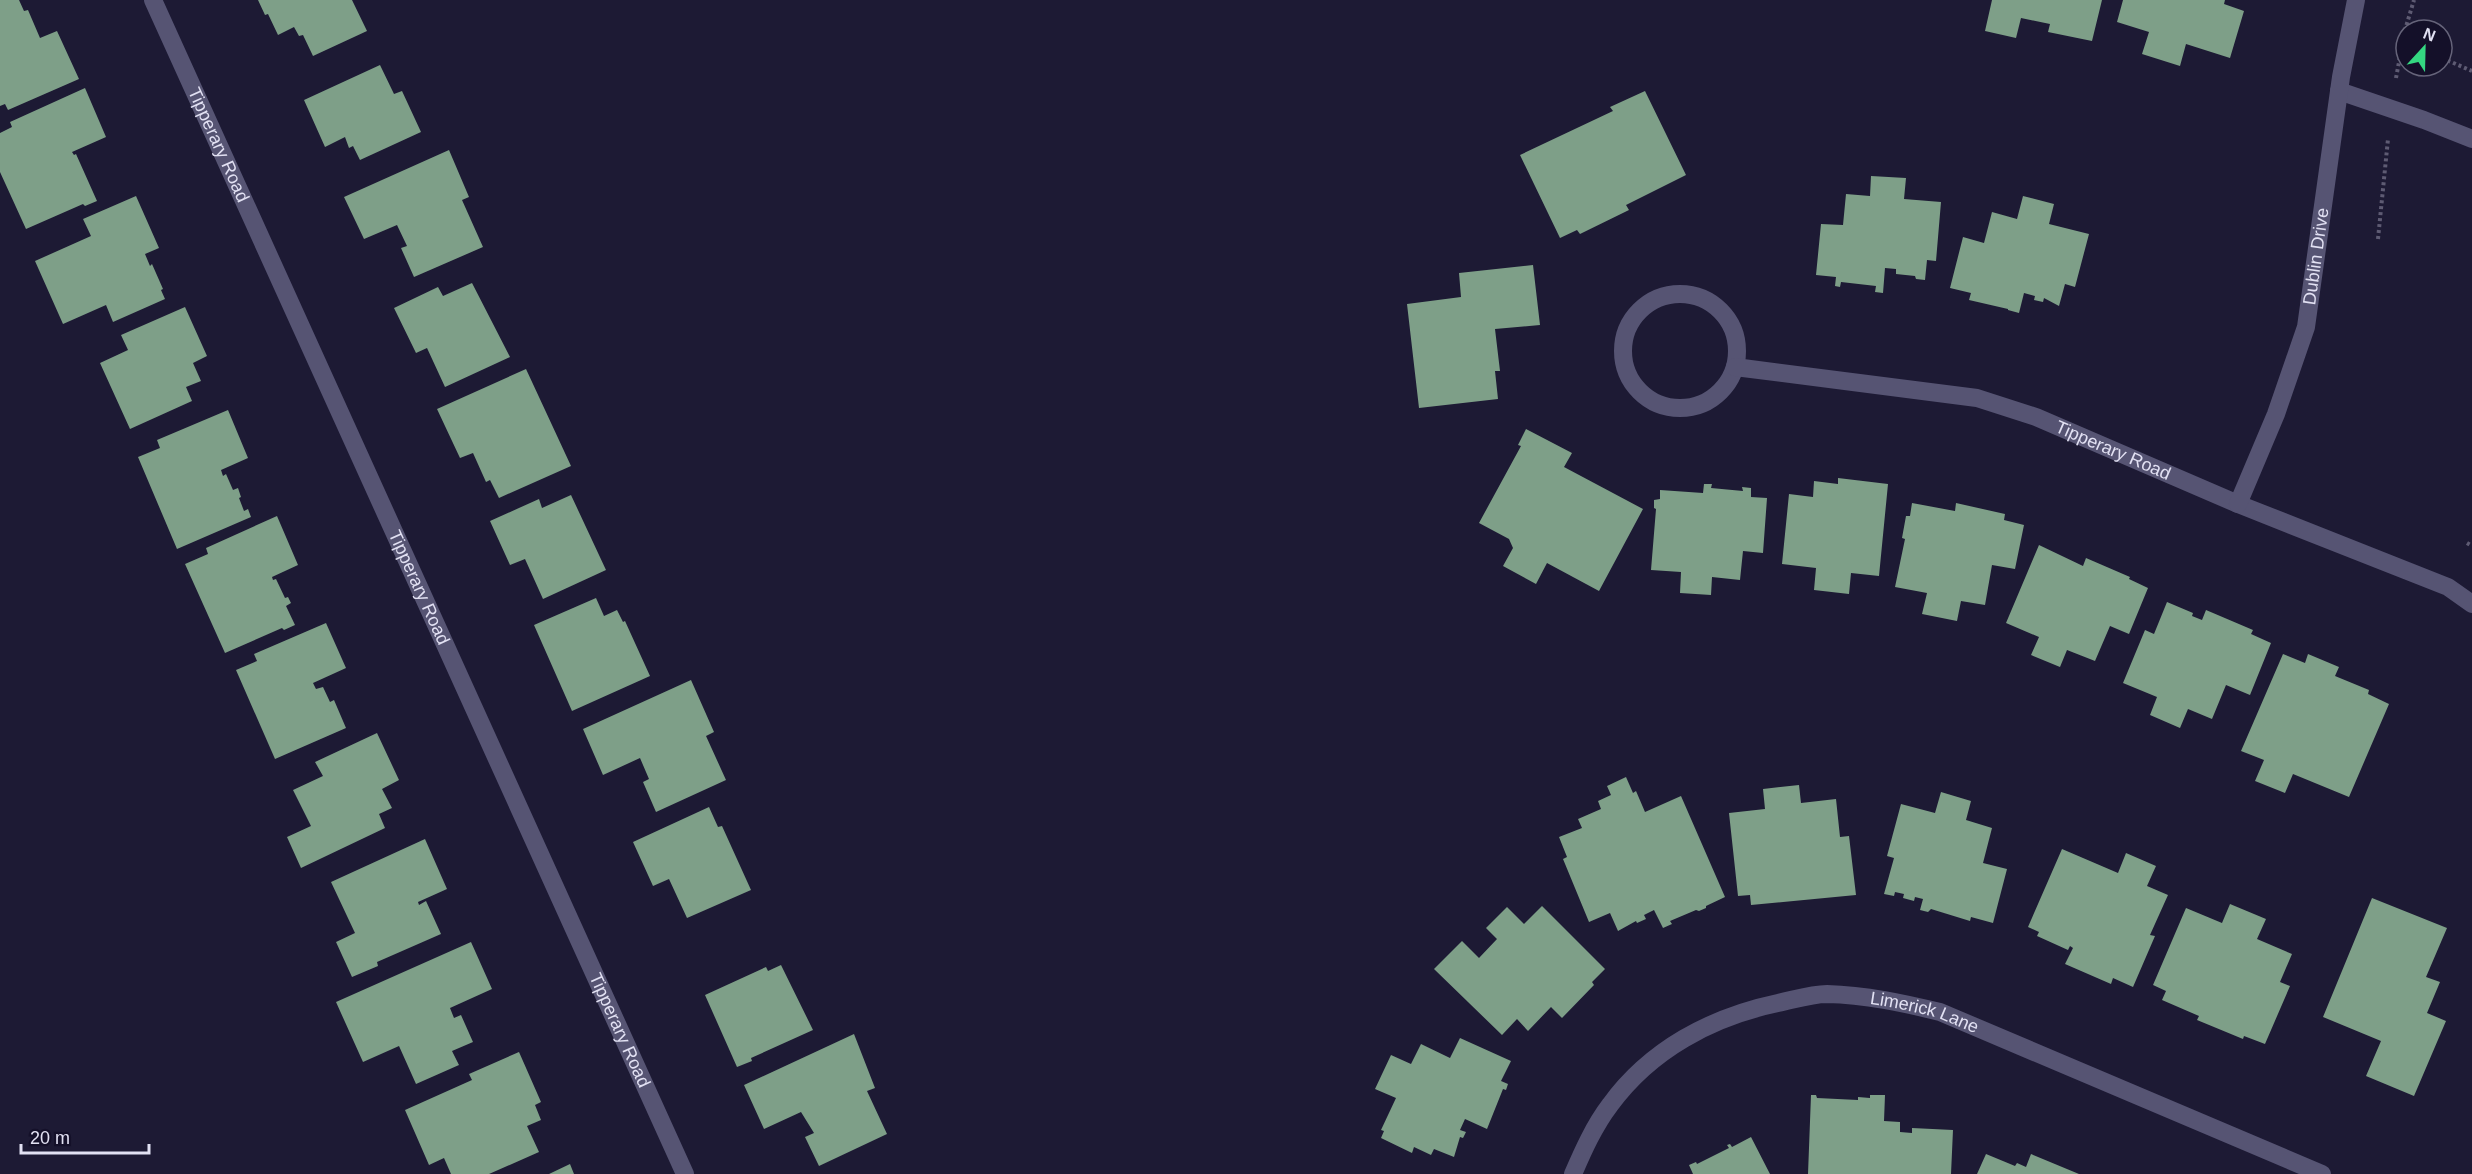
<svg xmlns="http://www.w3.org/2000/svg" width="2472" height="1174" viewBox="0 0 2472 1174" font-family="Arial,sans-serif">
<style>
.building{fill:#7e9f88}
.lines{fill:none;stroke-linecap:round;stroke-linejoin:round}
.path{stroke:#5e5b73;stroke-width:4;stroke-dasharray:3 3;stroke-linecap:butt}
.minor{stroke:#565473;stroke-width:18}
.labels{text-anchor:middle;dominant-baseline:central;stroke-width:6;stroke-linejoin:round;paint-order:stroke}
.street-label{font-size:18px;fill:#e2e1f3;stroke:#141029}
</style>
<rect width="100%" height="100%" fill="#1d1a34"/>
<!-- building -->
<path class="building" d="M0 0H19L24 11 28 10 40 38 57 31 79 79 8 110 5 104 0 106Z
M258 0H352L367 31 313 56 303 35 299 36 294 27 278 35 268 14 265 15Z
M1992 0H2102L2092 41 2048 32 2050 24 2021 18 2016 38 1985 31Z
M2123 0H2225L2224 4 2244 11 2230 58 2186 44 2180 66 2142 54 2149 32 2117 22Z
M380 65 394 94 402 91 421 132 360 160 353 146 349 148 345 137 325 147 304 100Z
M85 88 106 137 72 152 74 155 76 154 97 201 85 206 83 204 26 229 0 172V133L12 127 10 122Z
M1645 91 1686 175 1626 205 1629 210 1580 234 1577 230 1560 238 1520 155 1613 111 1610 107Z
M449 150 469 197 462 200 483 247 414 277 401 248 407 246 397 225 364 239 344 197Z
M1871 176 1906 178 1904 199 1941 202 1936 261 1927 260 1925 280 1916 279 1915 276 1896 274V269L1885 268 1883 293 1875 292 1876 286 1841 282 1840 287 1835 286 1836 277 1816 275 1821 224 1843 225 1846 194 1870 196Z
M136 196 159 248 145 254 150 266 152 264 163 289 161 290 165 299 113 322 106 305 63 324 35 261 91 236 83 219Z
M2023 196 2054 204 2049 224 2089 234 2075 287 2065 284 2059 306 2044 298 2043 302 2034 300 2035 296 2024 293 2019 313 2008 310V309L1969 300 1971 293 1950 288 1963 237 1984 243 1992 212 2017 219Z
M1533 265 1540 325 1495 329 1500 371H1495L1498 399 1419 408 1407 304 1461 297 1459 273Z
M472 283 510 357 445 387 427 348 416 353 394 308 438 287 443 296Z
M185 307 207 356 193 363 201 381 186 387 192 401 130 429 100 363 128 350 121 335Z
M526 369 571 466 499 498 490 480 486 482 473 453 460 458 437 409Z
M228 410 248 458 221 470 223 476 226 474 233 490 238 488 241 497 239 498 244 511 248 509 251 517 177 549 138 457 160 448 157 440Z
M1526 429 1572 453 1564 467 1643 509 1599 591 1547 563 1536 584 1503 566 1513 548 1509 539 1479 523 1521 446 1518 445Z
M1838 478 1888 484 1879 576 1851 573 1849 594 1814 590 1816 568 1782 564 1789 494 1813 497 1814 481 1838 484Z
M1704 484H1712L1711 488 1743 491 1742 487 1751 488V497L1767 498 1763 553 1743 551 1740 580 1712 577 1711 595 1680 593 1681 572 1651 570 1656 509 1654 508V500L1660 499V490L1703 493Z
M571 495 606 570 543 599 525 559 510 565 490 521 539 499 542 508Z
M1912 503 1955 511 1956 503 2005 514 2004 520 2024 525 2015 569 1992 565 1985 605 1961 601 1957 621 1922 614 1927 593 1895 587 1905 539 1902 538 1906 516H1910Z
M277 516 298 565 272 577 273 580 276 579 285 598 288 597 291 603 286 606 295 625 284 630 282 628 225 653 185 564 208 554 206 548Z
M2039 545 2083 566 2086 558 2130 577 2129 579 2148 588 2129 634 2110 626 2095 661 2067 650 2060 667 2031 655 2039 637 2006 623Z
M596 598 604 616 617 610 623 622 625 621 650 676 572 711 534 625Z
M2167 602 2193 613 2192 616 2202 620 2206 610 2253 630 2251 634 2271 643 2250 695 2226 685 2212 719 2188 709 2180 728 2150 715 2157 697 2123 683 2145 630 2154 634Z
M326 623 346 668 313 683 316 689 323 687 330 702 334 700 346 728 275 759 236 670 257 661 254 654Z
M2283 654 2305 663 2308 654 2339 667 2335 676 2369 690 2368 694 2389 704 2349 797 2293 774 2285 793 2255 781 2264 760 2241 751Z
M691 680 714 732 706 736 726 780 656 812 643 782 649 779 640 758 603 775 583 729Z
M377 733 399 780 382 789 392 808 379 814 385 828 301 868 287 837 311 826 293 790 323 776 315 762Z
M1626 777 1633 793 1636 791 1645 812 1681 796 1725 897 1706 906V908L1699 911 1696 910 1670 921 1672 924 1663 928 1654 910 1644 915 1646 919 1637 923 1636 921 1618 931 1610 913 1589 922 1563 859 1567 857 1559 837 1582 828 1578 819 1601 809 1598 801 1611 795 1607 786Z
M1799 785 1801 803 1836 799 1840 837 1849 836 1856 895 1751 905 1750 895 1738 896 1729 813 1765 809 1763 789Z
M1941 792 1971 801 1966 820 1992 828 1983 863 2007 869 1993 923 1971 917 1970 921 1931 909 1928 912 1920 910 1923 899 1915 897 1914 901 1903 898 1904 894 1895 892 1894 896 1884 894 1894 858 1887 856 1901 804 1935 813Z
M709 807 718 827 722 826 751 890 687 918 669 879 653 886 633 842Z
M425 839 447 889 418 902 419 905 426 901 441 934 377 962 378 966 352 977 336 942 355 933 331 882Z
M2062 849 2118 873 2126 853 2156 866 2147 886 2168 895 2150 935 2155 936 2133 987 2113 978 2111 984 2065 964 2073 948 2070 946 2068 950 2037 936 2039 932 2028 927Z
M2372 898 2447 928 2426 977 2440 982 2427 1013 2446 1021 2414 1096 2366 1076 2381 1041 2323 1017Z
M2230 904 2266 919 2257 939 2292 954 2280 982 2290 986 2265 1044 2244 1036 2243 1039 2197 1020 2199 1016 2162 1000 2166 991 2153 985 2186 908 2222 923Z
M1542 906 1605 969 1592 982 1594 985 1562 1018 1551 1007 1528 1031 1517 1019 1502 1035 1434 969 1462 941 1479 958 1497 939 1486 928 1507 907 1524 924Z
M471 942 492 989 450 1008 454 1018 461 1015 473 1042 452 1051 459 1065 416 1084 399 1046 363 1062 336 1002Z
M781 965 813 1030 751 1058 752 1061 737 1067 705 995 766 967 768 971Z
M854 1034 875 1088 867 1091 887 1134 819 1166 805 1137 814 1133 801 1112 764 1129 744 1085Z
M1460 1038 1511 1061 1501 1081 1508 1084 1506 1090 1503 1089 1487 1129 1465 1119 1460 1130 1466 1132 1463 1138 1460 1137 1454 1157 1434 1149 1431 1155 1414 1147 1412 1153 1381 1138 1384 1131 1381 1130 1396 1098 1375 1089 1391 1055 1411 1064 1421 1044 1450 1058Z
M519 1052 541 1102 535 1105 541 1120 527 1126 539 1152 489 1174H451L444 1158 429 1165 405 1110 472 1080 469 1074Z
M1811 1095H1816L1817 1098 1858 1100V1097L1870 1098V1095H1885L1884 1121 1900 1122V1132L1912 1133V1128L1953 1130 1951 1174H1808Z
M1751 1137 1770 1174H1693L1689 1165 1696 1162 1697 1164 1729 1148 1727 1145 1730 1144 1732 1147Z
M1986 1154 2015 1166 2017 1163 2026 1167 2031 1154 2079 1174H1977Z
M570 1164 574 1174H549Z"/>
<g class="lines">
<!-- path -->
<path class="path" d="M2442 58 2472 71
M2396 78 2405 30 2414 0
M2378 239 2388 139
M2467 543 2472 546"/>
<!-- minor -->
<g class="minor">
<path id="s1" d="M153 0 685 1174"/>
<path d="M2339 91 2424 120 2472 139"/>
<circle cx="1680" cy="351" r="57"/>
<path id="s2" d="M1735 367 1977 398 2036 417 2238 504 2448 587 2472 604"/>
<path id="s3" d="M2238 504 2276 414 2306 327 2341 77 2356 0"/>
<path id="s4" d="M1573 1174C1583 1151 1594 1126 1610 1105 1650 1050 1711 1017 1778 1003 1793 1000 1811 994 1827 994 1866 995 1903 1003 1940 1012L2322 1174"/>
</g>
</g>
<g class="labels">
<!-- street labels -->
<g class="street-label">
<text stroke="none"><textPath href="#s1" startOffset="159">Tipperary Road</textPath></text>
<text stroke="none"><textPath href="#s3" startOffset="261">Dublin Drive</textPath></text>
<text stroke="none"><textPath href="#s2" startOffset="390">Tipperary Road</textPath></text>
<text stroke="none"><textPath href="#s1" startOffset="645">Tipperary Road</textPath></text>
<text stroke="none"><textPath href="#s4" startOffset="429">Limerick Lane</textPath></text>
<text stroke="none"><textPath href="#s1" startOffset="1131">Tipperary Road</textPath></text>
</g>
</g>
<!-- north arrow -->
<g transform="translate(2424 48) rotate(22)"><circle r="28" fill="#141029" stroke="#66647a" stroke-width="1.5"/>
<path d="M0-4.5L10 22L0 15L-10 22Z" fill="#34d881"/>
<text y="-9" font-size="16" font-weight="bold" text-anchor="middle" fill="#e2e1f3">N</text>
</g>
<!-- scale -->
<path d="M21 1144v9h128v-9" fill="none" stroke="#e2e1f3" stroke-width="3"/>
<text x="30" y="1144" font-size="18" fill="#e2e1f3" stroke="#141029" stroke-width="4.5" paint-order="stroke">20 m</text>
</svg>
